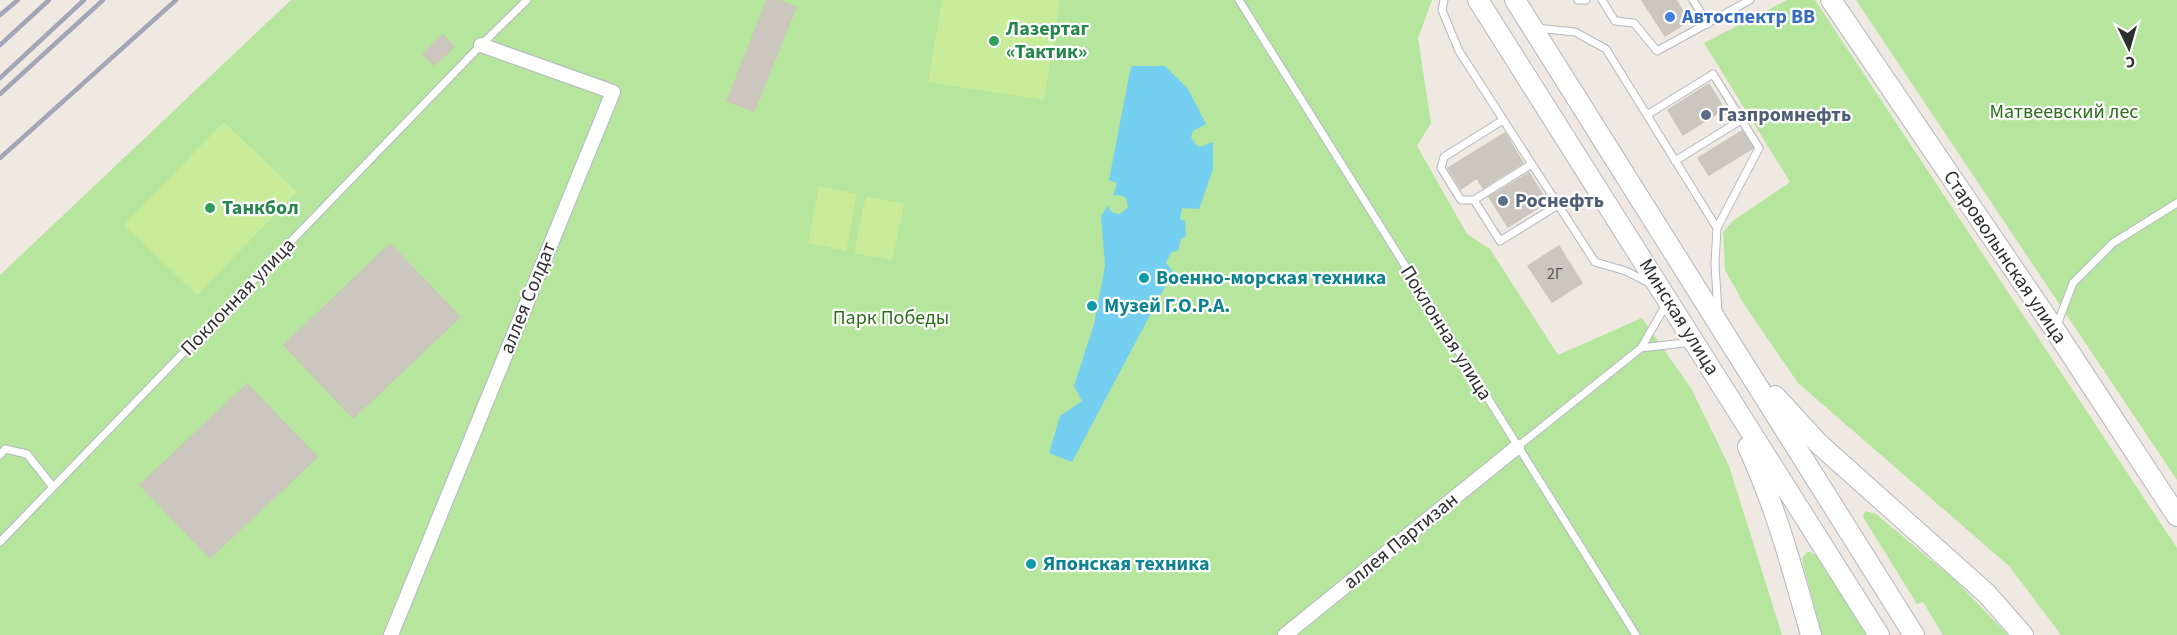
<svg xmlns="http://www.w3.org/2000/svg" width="2177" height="635" viewBox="0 0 2177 635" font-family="'Source Sans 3',sans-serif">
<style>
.green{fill:#b6e59e}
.pitch{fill:#c9ec9a}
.water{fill:#75cff0}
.building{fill:#cbc7bf;stroke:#cbc5ba;stroke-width:1.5}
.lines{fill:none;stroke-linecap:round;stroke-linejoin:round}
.lane-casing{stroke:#b4b7c1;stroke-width:9}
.street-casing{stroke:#b4b7c1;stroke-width:16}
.secondary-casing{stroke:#b4b7c1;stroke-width:22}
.lane{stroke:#fff;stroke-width:7}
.street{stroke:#fff;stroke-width:14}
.secondary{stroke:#fff;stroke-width:20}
.rail{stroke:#a3a6b8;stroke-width:4.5}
.shop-dot{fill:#3f7fe0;stroke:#fff;stroke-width:2}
.leisure-dot{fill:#2e9e5b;stroke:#fff;stroke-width:2}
.service-dot{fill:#5c6f8a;stroke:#fff;stroke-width:2}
.culture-dot{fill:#0f9aa8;stroke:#fff;stroke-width:2}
.labels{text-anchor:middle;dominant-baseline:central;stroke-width:4.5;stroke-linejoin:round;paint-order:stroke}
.number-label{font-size:16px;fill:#555452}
.shop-label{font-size:20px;font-weight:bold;fill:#366cbe;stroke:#fff;text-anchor:start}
.leisure-label{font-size:20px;font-weight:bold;fill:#27864d;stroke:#fff;text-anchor:start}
.park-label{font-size:20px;fill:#2c6e1b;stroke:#fff}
.service-label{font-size:20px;font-weight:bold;fill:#4e5e75;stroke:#fff;text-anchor:start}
.street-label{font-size:20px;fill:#2e2e2e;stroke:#fff}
.culture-label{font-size:20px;font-weight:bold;fill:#0d838f;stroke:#fff;text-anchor:start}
</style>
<rect width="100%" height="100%" fill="#efe9e1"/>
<!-- green -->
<path class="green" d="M291 0H1432L1418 38 1431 123 1417 146 1467 234 1490 249 1558 355 1642 318 1692 390 1729 466 1782 635H0V275Z
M1787 0H1815L2177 548V635H2061L2009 566 1798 383 1744 304 1725 270 1723 232 1734 220 1790 182 1704 43Z
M1856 0H2177V480Z
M1865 511 1876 514 1955 580 2008 635H1943L1923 602 1917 604 1863 517Z
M1807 552H1811L1818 557 1866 635H1822L1803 564 1802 558Z"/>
<!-- pitch -->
<path class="pitch" d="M942 0H1060L1044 100 928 82Z
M224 122 297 192 197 295 124 225Z
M819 186 857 194 846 251 808 243Z
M866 196 904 204 892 260 854 253Z"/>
<!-- water -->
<path class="water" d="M1131 66H1165L1188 89 1206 124 1193 131 1191 137 1196 145 1200 147 1213 142V169L1199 209 1182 208 1180 219 1185 221 1186 236 1181 239 1178 251 1171 252 1166 263 1175 274 1167 283 1072 462 1049 453 1060 416 1082 401 1074 386 1094 324 1105 266 1101 216 1108 205C1109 212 1114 214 1120 214L1128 207 1126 198 1120 195 1113 196 1117 183 1109 180Z"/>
<!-- building -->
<path class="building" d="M767 0H777L796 7 754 111 727 101Z
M1642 0H1676L1689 21 1665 36Z
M443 35 454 47 434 65 423 54Z
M1709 84 1724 109 1683 135 1668 110Z
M1742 131 1753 148 1709 175 1698 158Z
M1505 133 1523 163 1483 188 1477 178 1461 189 1448 168Z
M1529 173 1547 202 1508 227 1489 197Z
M390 244 460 317 353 418 284 345Z
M1559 246 1582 283 1552 302 1528 266Z
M247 384 317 457 210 558 140 485Z"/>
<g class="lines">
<!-- lane casing -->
<g class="lane-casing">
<path id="lane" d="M1239 0 1636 635
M1444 0 1442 10 1459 51 1595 262 1626 271 1651 284
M1578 0H1586
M1602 0 1615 21 1634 23 1657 51 1750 0
M1693 0 1708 24
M1536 28 1575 32 1606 49 1717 228
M1647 115 1713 74 1759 148 1717 228 1715 264 1718 313
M1503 120 1444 157 1441 168 1461 200H1474L1532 164
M1675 161 1741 120
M1474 200 1500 241 1558 205
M2057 325 2073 283 2113 243 2177 203
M1641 348 1692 342
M1517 447 1641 348 1667 303
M0 455 5 449 27 454 53 487
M0 542 481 45 527 0"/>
</g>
<!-- street casing -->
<g class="street-casing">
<path id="street" d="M391 635 613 92 481 45
M1285 635 1517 447"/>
</g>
<!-- secondary casing -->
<g class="secondary-casing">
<path id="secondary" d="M1478 0 1879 635
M1515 0 1914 635
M1831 0 2055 330 2177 516
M1775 396 1819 444 1987 594 2023 635
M1748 447C1776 507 1793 571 1811 635"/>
</g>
<!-- lane -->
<use href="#lane" class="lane"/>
<!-- street -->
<use href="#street" class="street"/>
<!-- secondary -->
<use href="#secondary" class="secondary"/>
<!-- rail -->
<path class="rail" d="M0 15 18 0
M0 45 49 0
M0 78 84 0
M0 94 103 0
M0 158 176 0"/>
</g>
<!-- markers -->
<circle class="shop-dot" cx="1670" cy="17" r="6"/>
<g class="leisure-dot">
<circle cx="994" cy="41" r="6"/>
<circle cx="210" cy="208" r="6"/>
</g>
<g class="service-dot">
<circle cx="1706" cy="115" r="6"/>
<circle cx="1503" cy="201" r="6"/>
</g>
<g class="culture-dot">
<circle cx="1144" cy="278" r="6"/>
<circle cx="1092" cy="306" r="6"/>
<circle cx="1031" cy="564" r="6"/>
</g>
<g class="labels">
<!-- number labels -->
<g class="number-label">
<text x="1555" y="274">2Г</text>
</g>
<!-- shop labels -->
<g class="shop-label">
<text x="1682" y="17">Автоспектр ВВ</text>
</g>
<!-- leisure labels -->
<g class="leisure-label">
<text x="1006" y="29">Лазертаг<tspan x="1006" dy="23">«Тактик»</tspan></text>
<text x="222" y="208">Танкбол</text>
</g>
<!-- park labels -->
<g class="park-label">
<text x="2064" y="112">Матвеевский лес</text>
<text x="891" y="318">Парк Победы</text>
</g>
<!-- service labels -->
<g class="service-label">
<text x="1718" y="115">Газпромнефть</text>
<text x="1515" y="201">Роснефть</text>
</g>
<!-- street labels -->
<g class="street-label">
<text transform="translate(2005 257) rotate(56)">Староволынская улица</text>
<text transform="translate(238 297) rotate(-46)">Поклонная улица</text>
<text transform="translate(528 298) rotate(-68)">аллея Солдат</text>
<text transform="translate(1679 317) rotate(58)">Минская улица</text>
<text transform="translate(1446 333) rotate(58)">Поклонная улица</text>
<text transform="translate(1401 541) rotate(-39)">аллея Партизан</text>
</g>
<!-- culture labels -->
<g class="culture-label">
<text x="1156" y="278">Военно-морская техника</text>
<text x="1104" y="306">Музей Г.О.Р.А.</text>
<text x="1043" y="564">Японская техника</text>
</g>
</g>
<!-- north arrow -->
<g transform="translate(2129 48) rotate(175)" stroke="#ffffff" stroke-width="4.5" paint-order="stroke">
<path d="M0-4.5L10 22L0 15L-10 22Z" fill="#2e2e2e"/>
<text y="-9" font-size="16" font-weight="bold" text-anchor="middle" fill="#2e2e2e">С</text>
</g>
</svg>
